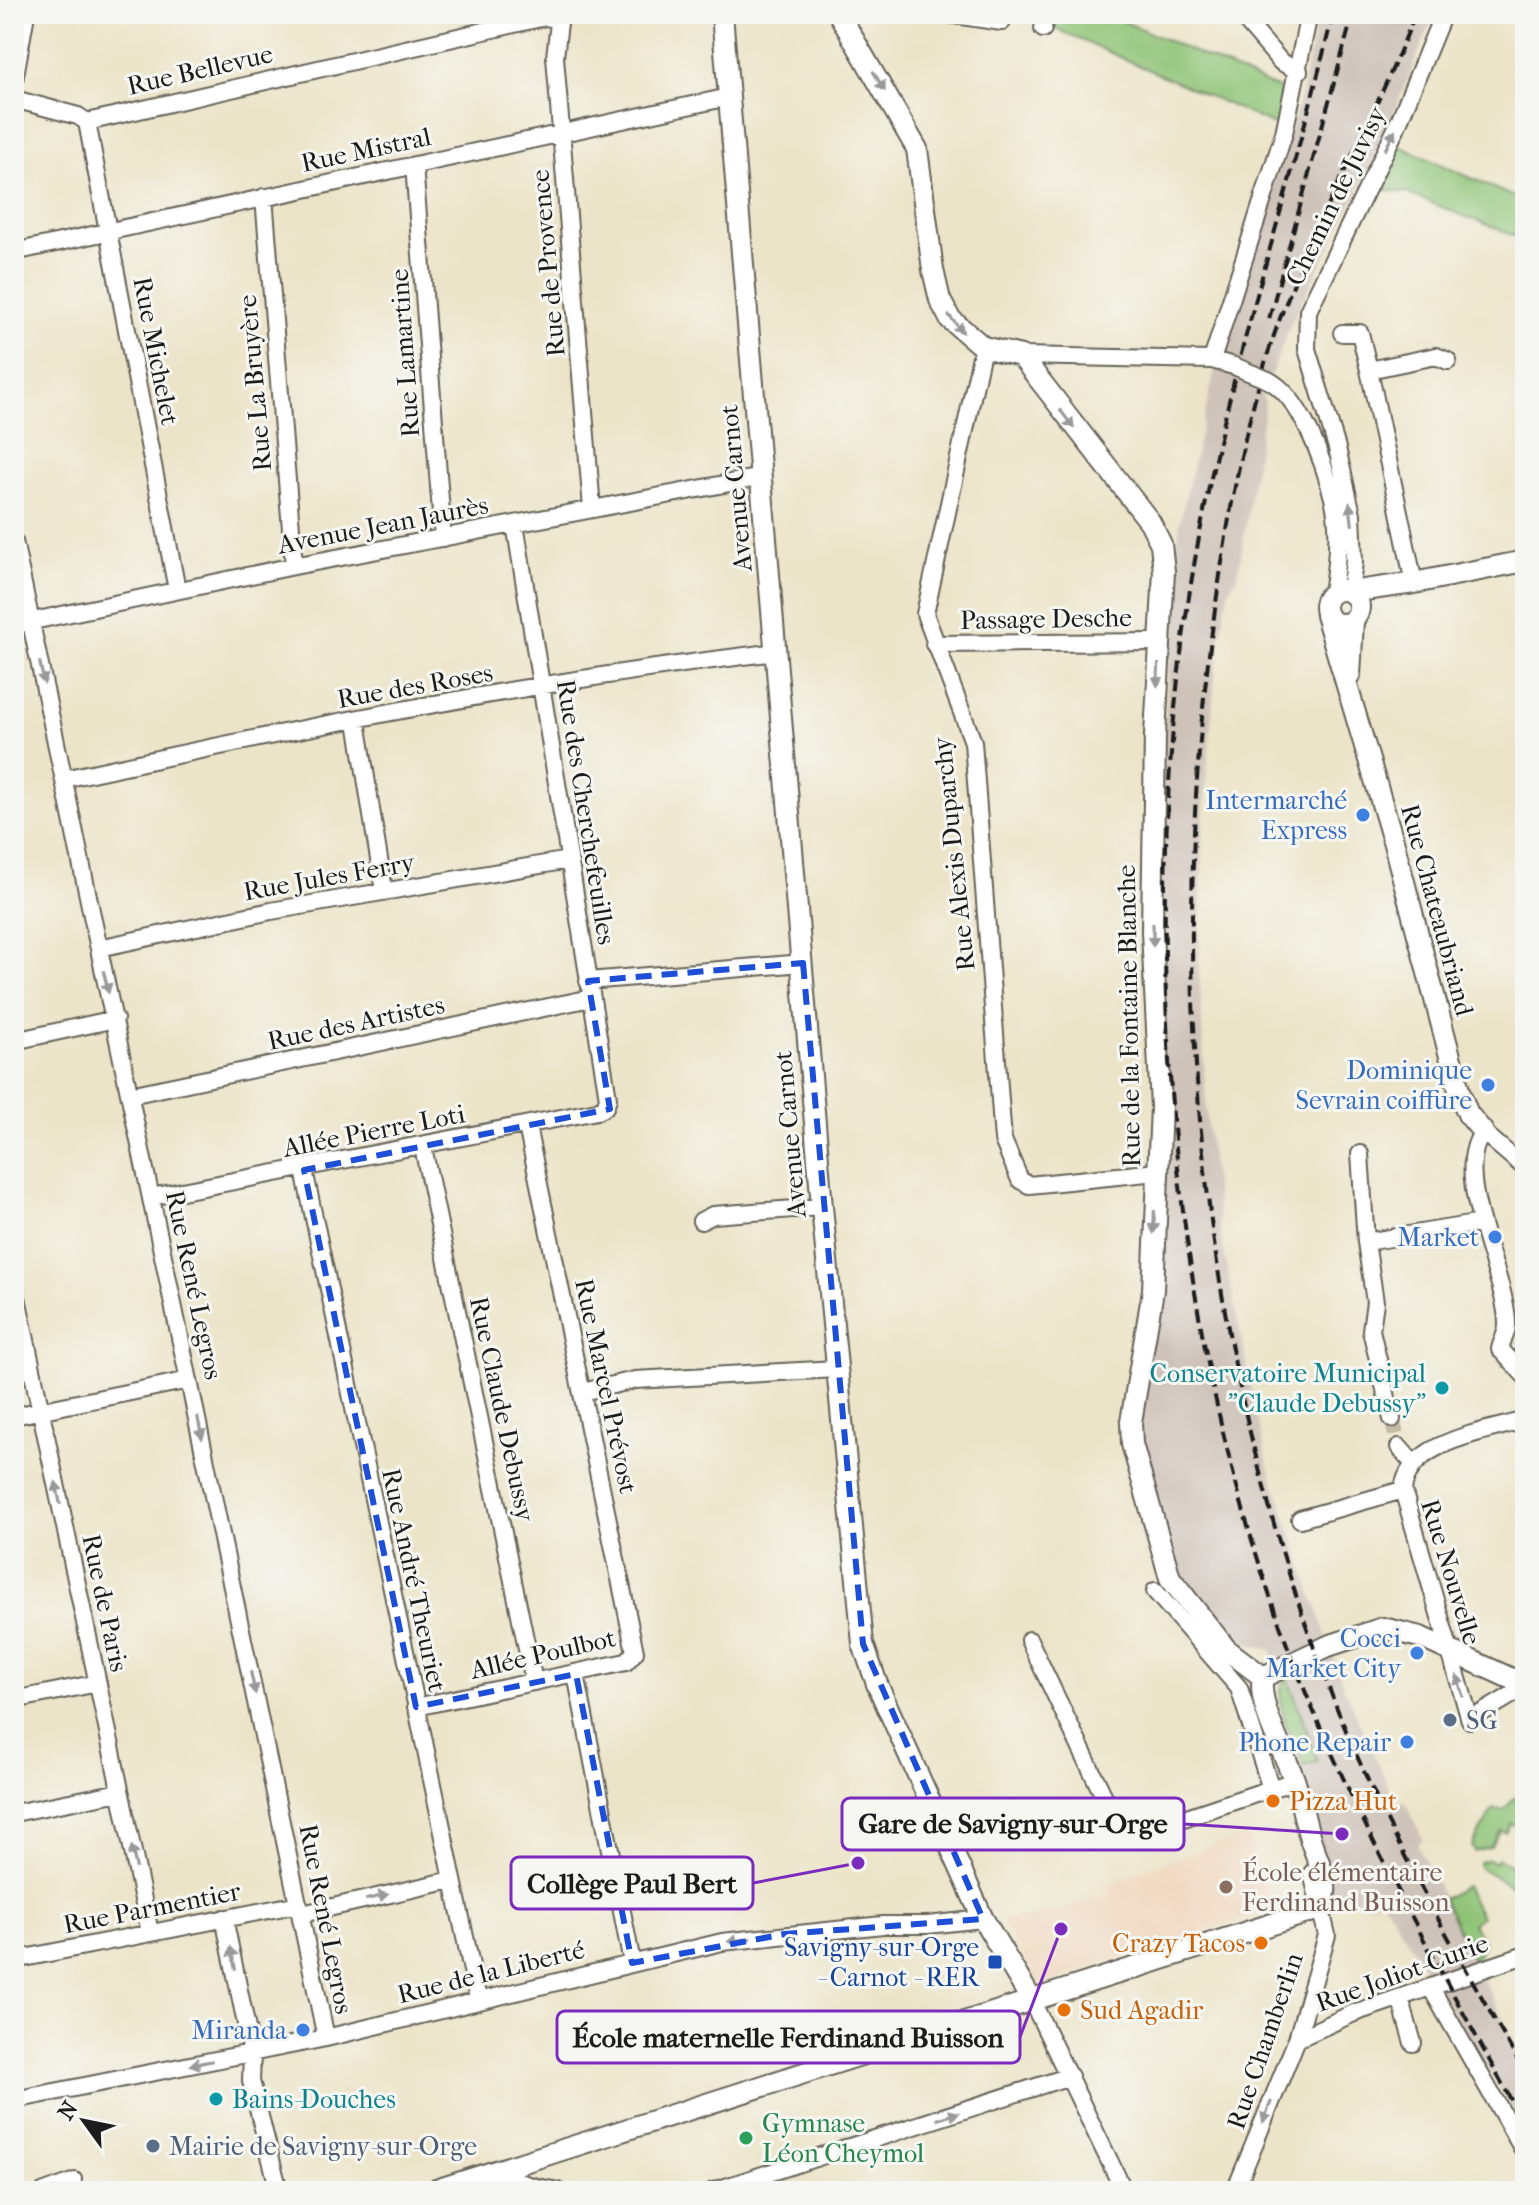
<svg xmlns="http://www.w3.org/2000/svg" width="1539" height="2205" viewBox="0 0 1539 2205" font-family="'IM FELL French Canon',serif">
<style>
.built{fill:#f0d6bc}
.industrial{fill:#cec2b9}
.green{fill:#8dc375;stroke:#547048;stroke-width:2}
.lines{fill:none;stroke-linecap:round;stroke-linejoin:round}
.minor-tunnel{stroke:#c2bca6;stroke-width:16;stroke-dasharray:16 8;stroke-linecap:butt}
.pedestrian-casing{stroke:#656258;stroke-width:16}
.minor-casing{stroke:#656258;stroke-width:20}
.tertiary-casing{stroke:#656258;stroke-width:24}
.pedestrian{stroke:#fff;stroke-width:12}
.minor{stroke:#fff;stroke-width:16}
.tertiary{stroke:#fff;stroke-width:20}
.rail{stroke:#1c1c1c;stroke-width:4;stroke-dasharray:12 6;stroke-linecap:butt}
.minor-bridge-casing{stroke:#656258;stroke-width:20;stroke-linecap:butt}
.minor-bridge{stroke:#fff;stroke-width:16}
.oneway{fill:#999}
.marked{fill:none;stroke:#1d4ed8;stroke-width:6;stroke-dasharray:16 10;stroke-linejoin:round}
.shop-dot{fill:#3f7fe0;stroke:#f6f6f2;stroke-width:3}
.culture-dot{fill:#0f9aa8;stroke:#f6f6f2;stroke-width:3}
.service-dot{fill:#5c6f8a;stroke:#f6f6f2;stroke-width:3}
.food-dot{fill:#e8710a;stroke:#f6f6f2;stroke-width:3}
.education-dot{fill:#8d6e63;stroke:#f6f6f2;stroke-width:3}
.transit-dot{fill:#1a4fb4;stroke:#f6f6f2;stroke-width:3}
.leisure-dot{fill:#2e9e5b;stroke:#f6f6f2;stroke-width:3}
.labels{text-anchor:middle;dominant-baseline:central;stroke-width:6;stroke-linejoin:round;paint-order:stroke}
.street-label{font-size:26px;fill:#1c1c1c;stroke:#f6f6f2}
.shop-label{font-size:26px;fill:#366cbe;stroke:#f6f6f2;text-anchor:end}
.culture-label{font-size:26px;fill:#0d838f;stroke:#f6f6f2;text-anchor:end}
.service-label{font-size:26px;fill:#4e5e75;stroke:#f6f6f2;text-anchor:start}
.food-label{font-size:26px;fill:#c56008;stroke:#f6f6f2;text-anchor:start}
.education-label{font-size:26px;fill:#785e54;stroke:#f6f6f2;text-anchor:start}
.transit-label{font-size:26px;fill:#164399;stroke:#f6f6f2;text-anchor:end}
.leisure-label{font-size:26px;fill:#27864d;stroke:#f6f6f2;text-anchor:start}
.leader{fill:none;stroke:#7b2cbf;stroke-width:3}
.callout-dot{fill:#7b2cbf;stroke:#f6f6f2;stroke-width:3}
.callout{fill:#f6f6f2;stroke:#7b2cbf;stroke-width:3}
.callout-label{font-size:28px;text-anchor:middle;font-weight:bold;fill:#1c1c1c}
</style>
<rect width="100%" height="100%" fill="#f6f6f2"/>
<filter id="ink" filterUnits="userSpaceOnUse"><feTurbulence type="fractalNoise" baseFrequency=".0125" numOctaves="2"/><feDisplacementMap in="SourceGraphic" scale="16" xChannelSelector="R" yChannelSelector="G"/><feConvolveMatrix kernelMatrix="1 2 1 2 8 2 1 2 1" color-interpolation-filters="sRGB"/></filter>
<filter id="wash" filterUnits="userSpaceOnUse"><feTurbulence type="fractalNoise" baseFrequency=".006" numOctaves="4" result="noise"/><feDisplacementMap in="SourceGraphic" scale="32" xChannelSelector="R" yChannelSelector="G"/><feGaussianBlur stdDeviation="1.8" result="paint"/><feColorMatrix in="noise" values="0 0 0 0 0 0 0 0 0 0 0 0 0 0 0 0 0 1.4 0 .05"/><feComposite in="paint" operator="in"/></filter>
<g filter="url(#wash)">
<rect width="100%" height="100%" fill="#ece4c8"/>
<!-- built -->
<path class="built" d="M1247 1834 1272 1909 1038 1985 1001 1920 1045 1914 1112 1894 1109 1886 1137 1872Z"/>
<!-- industrial -->
<path class="industrial" d="M1318 14H1435L1372 164 1292 321 1262 397 1265 402 1238 574 1228 592 1216 665 1204 810 1199 966 1207 1122 1220 1233 1266 1458 1344 1689 1397 1805 1405 1802 1423 1839 1417 1844 1525 2064V2137L1496 2083 1382 1899 1368 1905 1365 1898 1330 1905 1296 1764 1312 1758 1271 1650 1234 1639 1201 1597 1176 1576 1136 1420 1163 1015 1161 792 1174 564 1181 517 1216 366 1302 91Z"/>
<!-- green -->
<path class="green" d="M1022 14H1107L1288 93 1279 127Z
M1395 144 1525 202V240L1406 193 1374 188Z
M1287 1675 1318 1762 1303 1766C1294 1739 1268 1702 1287 1675Z
M1514 1798 1525 1804V1830L1521 1836 1517 1834 1520 1829 1511 1823 1505 1832 1501 1830 1491 1847 1475 1852 1472 1846 1493 1809 1504 1810Z
M1525 1852V1879L1512 1887 1479 1867V1862L1489 1859 1495 1862 1498 1858 1511 1866 1514 1862 1518 1863Z
M1465 1886 1481 1917 1472 1924 1484 1943 1474 1962 1443 1899Z"/>
</g>
<g filter="url(#ink)">
<g class="lines">
<!-- minor-tunnel -->
<path class="minor-tunnel" d="M1392 1419 1399 1447"/>
<!-- pedestrian casing -->
<g class="pedestrian-casing">
<path id="pedestrian" d="M42 2191 75 2179 73 2191"/>
</g>
<!-- minor casing -->
<g class="minor-casing">
<path id="minor" d="M560 14 555 57 592 509
M948 14 1002 22
M1240 14 1281 62 1299 71
M1043 29 1045 14
M14 81 26 14
M14 99 78 116 87 122
M87 122 545 17 559 19
M87 122 177 590
M414 165 443 538
M264 197 294 566
M14 252 729 97
M1342 333H1360L1369 370
M983 347 925 614 973 742 1003 1140 1020 1180 1029 1185 1157 1172
M1021 356 1212 360 1234 366
M1212 360 1284 133 1309 14
M1268 380C1301 396 1324 463 1333 498 1341 528 1337 563 1332 593
M14 541 326 2038
M1414 583 1369 370 1436 356 1448 361
M1350 592 1354 562 1352 514 1337 448 1307 349 1308 311 1395 131 1443 14
M14 625 294 566 761 477
M934 644 1160 642
M357 721 384 891
M64 779C299 728 538 680 777 652
M99 948 271 911 569 860
M588 981 803 963
M14 1041 115 1019
M130 1095 591 998
M423 1147 534 1682
M1360 1154 1366 1242 1375 1302 1371 1330 1392 1419
M1525 1168 1483 1132C1449 1176 1508 1277 1507 1325 1507 1333 1502 1341 1500 1349L1525 1376
M304 1170 478 1999
M151 1197 597 1111 605 1107 608 1098 515 524
M701 1221 713 1215 822 1207
M1366 1242 1481 1223
M14 1283 150 1933
M582 1392 635 1380 837 1369
M14 1416 189 1380
M1525 1420C1485 1432 1408 1441 1403 1490L1470 1720 1525 1687
M1399 1447 1413 1463
M1300 1519 1403 1490
M1155 1591 1239 1688 1271 1789
M1029 1640 1118 1826 1136 1834 1294 1781
M576 1674 632 1963
M14 1700 98 1683
M416 1707 626 1662 635 1652 527 1126
M14 1813 120 1792
M302 1914 452 1880
M224 1918 252 2053 251 2081 279 2191
M14 1960 299 1904
M1431 1988 1525 2153
M1400 1998 1413 2043
M1031 1999 1124 2191
M1297 2039 1354 2013 1525 1955
M14 2100 326 2038 722 1942 883 1925H927L983 1919
M505 2168C516 2187 539 2187 558 2191
M713 2191 1070 2076
M1235 2191 1297 2039 1327 1935 1312 1873"/>
</g>
<!-- tertiary casing -->
<g class="tertiary-casing">
<path id="tertiary" d="M722 14 822 1207 863 1644 877 1684 983 1919 1031 1999
M839 14 917 149 933 270 940 300 950 319 983 347 1021 356 1150 522 1161 544 1164 571 1155 735 1152 932 1161 1107 1153 1290 1131 1422 1132 1444 1170 1578 1226 1649 1263 1677
M1325 607a17 17 0 1 1 34 0a17 17 0 1 1-34 0Z
M1350 592 1414 583 1525 561
M1326 615 1394 844 1460 1094 1468 1114 1483 1132
M1350 675 1353 621
M1263 1677 1328 1646 1383 1628 1420 1637 1525 1685
M433 2191 1316 1910C1335 1893 1320 1866 1313 1847 1305 1826 1302 1803 1295 1782 1286 1755 1256 1704 1263 1677"/>
</g>
<!-- pedestrian -->
<use href="#pedestrian" class="pedestrian"/>
<!-- minor -->
<use href="#minor" class="minor"/>
<!-- tertiary -->
<use href="#tertiary" class="tertiary"/>
<!-- rail -->
<path class="rail" d="M1333 14C1292 186 1234 353 1201 527 1131 890 1162 1326 1297 1671 1360 1829 1443 1976 1525 2125
M1415 14C1370 132 1302 241 1265 363 1242 439 1228 518 1217 596 1161 966 1198 1358 1336 1706 1387 1834 1457 1954 1525 2073
M1269 319 1353 14"/>
<!-- minor-bridge casing -->
<g class="minor-bridge-casing">
<path id="minor-bridge" d="M1234 366 1268 380"/>
</g>
<!-- minor-bridge -->
<use href="#minor-bridge" class="minor-bridge"/>
</g>
<!-- one-way arrows -->
<defs><path id="oneway-solid" d="M-6-.8H1V-3.2L6.5 0L1 3.2V.8H-6Z" transform="scale(2)"/></defs>
<g class="oneway">
<use href="#oneway-solid" transform="translate(879 81) rotate(59)"/>
<use href="#oneway-solid" transform="translate(1390 140) rotate(-64)"/>
<use href="#oneway-solid" transform="translate(956 324) rotate(50)"/>
<use href="#oneway-solid" transform="translate(1067 419) rotate(53)"/>
<use href="#oneway-solid" transform="translate(1351 514) rotate(-97)"/>
<use href="#oneway-solid" transform="translate(42 673) rotate(78)"/>
<use href="#oneway-solid" transform="translate(1158 675) rotate(93)"/>
<use href="#oneway-solid" transform="translate(1153 935) rotate(90)"/>
<use href="#oneway-solid" transform="translate(106 982) rotate(77)"/>
<use href="#oneway-solid" transform="translate(1154 1222) rotate(92)"/>
<use href="#oneway-solid" transform="translate(200 1428) rotate(78)"/>
<use href="#oneway-solid" transform="translate(58 1493) rotate(-102)"/>
<use href="#oneway-solid" transform="translate(253 1683) rotate(78)"/>
<use href="#oneway-solid" transform="translate(1460 1686) rotate(-106)"/>
<use href="#oneway-solid" transform="translate(134 1857) rotate(-102)"/>
<use href="#oneway-solid" transform="translate(377 1897) rotate(-13)"/>
<use href="#oneway-solid" transform="translate(739 1940) rotate(172)"/>
<use href="#oneway-solid" transform="translate(233 1958) rotate(-102)"/>
<use href="#oneway-solid" transform="translate(201 2063) rotate(169)"/>
<use href="#oneway-solid" transform="translate(1267 2112) rotate(112)"/>
<use href="#oneway-solid" transform="translate(948 2116) rotate(-18)"/>
</g>
</g>
<!-- marked area -->
<path class="marked" d="M803 963 863 1644 983 1919 785 1934 632 1963 576 1674 416 1707 304 1170 610 1109 588 981Z"/>
<!-- markers -->
<g class="shop-dot">
<circle cx="1363" cy="815" r="8"/>
<circle cx="1488" cy="1085" r="8"/>
<circle cx="1495" cy="1237" r="8"/>
<circle cx="1417" cy="1653" r="8"/>
<circle cx="1407" cy="1742" r="8"/>
<circle cx="303" cy="2030" r="8"/>
</g>
<g class="culture-dot">
<circle cx="1442" cy="1388" r="8"/>
<circle cx="216" cy="2099" r="8"/>
</g>
<g class="service-dot">
<circle cx="1450" cy="1720" r="8"/>
<circle cx="153" cy="2146" r="8"/>
</g>
<g class="food-dot">
<circle cx="1273" cy="1801" r="8"/>
<circle cx="1261" cy="1943" r="8"/>
<circle cx="1064" cy="2010" r="8"/>
</g>
<circle class="education-dot" cx="1226" cy="1887" r="8"/>
<rect class="transit-dot" x="987" y="1954" width="16" height="16" rx="4"/>
<circle class="leisure-dot" cx="746" cy="2138" r="8"/>
<g class="labels">
<!-- street labels -->
<g class="street-label">
<text transform="translate(200 70) rotate(-13)">Rue Bellevue</text>
<text transform="translate(366 150) rotate(-12)">Rue Mistral</text>
<text transform="translate(1336 196) rotate(-64)">Chemin de Juvisy</text>
<text transform="translate(548 263) rotate(-95)">Rue de Provence</text>
<text transform="translate(156 351) rotate(79)">Rue Michelet</text>
<text transform="translate(405 353) rotate(-94)">Rue Lamartine</text>
<text transform="translate(255 383) rotate(-95)">Rue La Bruyère</text>
<text transform="translate(736 488) rotate(-95)">Avenue Carnot</text>
<text transform="translate(383 525) rotate(-11)">Avenue Jean Jaurès</text>
<text transform="translate(1046 619) rotate(-1)">Passage Desche</text>
<text transform="translate(415 686) rotate(-10)">Rue des Roses</text>
<text transform="translate(586 812) rotate(81)">Rue des Cherchefeuilles</text>
<text transform="translate(954 854) rotate(-96)">Rue Alexis Duparchy</text>
<text transform="translate(329 877) rotate(-10)">Rue Jules Ferry</text>
<text transform="translate(1437 910) rotate(75)">Rue Chateaubriand</text>
<text transform="translate(1129 1016) rotate(-91)">Rue de la Fontaine Blanche</text>
<text transform="translate(356 1023) rotate(-12)">Rue des Artistes</text>
<text transform="translate(374 1131) rotate(-11)">Allée Pierre Loti</text>
<text transform="translate(790 1134) rotate(-95)">Avenue Carnot</text>
<text transform="translate(194 1285) rotate(78)">Rue René Legros</text>
<text transform="translate(606 1386) rotate(78)">Rue Marcel Prévost</text>
<text transform="translate(502 1409) rotate(78)">Rue Claude Debussy</text>
<text transform="translate(1451 1572) rotate(73)">Rue Nouvelle</text>
<text transform="translate(414 1580) rotate(78)">Rue André Theuriet</text>
<text transform="translate(105 1603) rotate(78)">Rue de Paris</text>
<text transform="translate(543 1654) rotate(-13)">Allée Poulbot</text>
<text transform="translate(152 1908) rotate(-11)">Rue Parmentier</text>
<text transform="translate(326 1919) rotate(79)">Rue René Legros</text>
<text transform="translate(491 1972) rotate(-14)">Rue de la Liberté</text>
<text transform="translate(1402 1973) rotate(-20)">Rue Joliot-Curie</text>
<text transform="translate(1265 2041) rotate(-71)">Rue Chamberlin</text>
</g>
<!-- shop labels -->
<g class="shop-label">
<text x="1347" y="800">Intermarché<tspan x="1347" dy="30">Express</tspan></text>
<text x="1472" y="1070">Dominique<tspan x="1472" dy="30">Sevrain coiffure</tspan></text>
<text x="1479" y="1237">Market</text>
<text x="1401" y="1638">Cocci<tspan x="1401" dy="30">Market City</tspan></text>
<text x="1391" y="1742">Phone Repair</text>
<text x="287" y="2030">Miranda</text>
</g>
<!-- culture labels -->
<g class="culture-label">
<text x="1426" y="1373">Conservatoire Municipal<tspan x="1426" dy="30">"Claude Debussy"</tspan></text>
<text x="232" y="2099" text-anchor="start">Bains-Douches</text>
</g>
<!-- service labels -->
<g class="service-label">
<text x="1466" y="1720">SG</text>
<text x="169" y="2146">Mairie de Savigny-sur-Orge</text>
</g>
<!-- food labels -->
<g class="food-label">
<text x="1289" y="1801">Pizza Hut</text>
<text x="1245" y="1943" text-anchor="end">Crazy Tacos</text>
<text x="1080" y="2010">Sud Agadir</text>
</g>
<!-- education labels -->
<g class="education-label">
<text x="1242" y="1872">École élémentaire<tspan x="1242" dy="30">Ferdinand Buisson</tspan></text>
</g>
<!-- transit labels -->
<g class="transit-label">
<text x="979" y="1947">Savigny-sur-Orge<tspan x="979" dy="30">- Carnot - RER</tspan></text>
</g>
<!-- leisure labels -->
<g class="leisure-label">
<text x="762" y="2123">Gymnase<tspan x="762" dy="30">Léon Cheymol</tspan></text>
</g>
</g>
<!-- callouts -->
<path class="leader" d="M1342 1834L1184 1824M858 1863L753 1883M1061 1929L1020 2037"/>
<g class="callout-dot">
<circle cx="1342" cy="1834" r="8"/>
<circle cx="858" cy="1863" r="8"/>
<circle cx="1061" cy="1929" r="8"/>
</g>
<g class="callout">
<rect x="842" y="1798" width="342" height="52" rx="8"/>
<rect x="511" y="1857" width="242" height="52" rx="8"/>
<rect x="557" y="2011" width="463" height="52" rx="8"/>
</g>
<g class="callout-label">
<text x="1013" y="1833">Gare de Savigny-sur-Orge</text>
<text x="632" y="1893">Collège Paul Bert</text>
<text x="788" y="2047">École maternelle Ferdinand Buisson</text>
</g>
<!-- margin -->
<rect width="1539" height="2205" fill="none" stroke="#f6f6f2" stroke-width="48"/>
<!-- north arrow -->
<g transform="translate(84 2121) rotate(303)" stroke="#f6f6f2" stroke-width="6" paint-order="stroke">
<path d="M0-6L14 30L0 20L-14 30Z" fill="#1c1c1c"/>
<text y="-12" font-size="22" font-weight="bold" text-anchor="middle" fill="#1c1c1c">N</text>
</g>
</svg>
